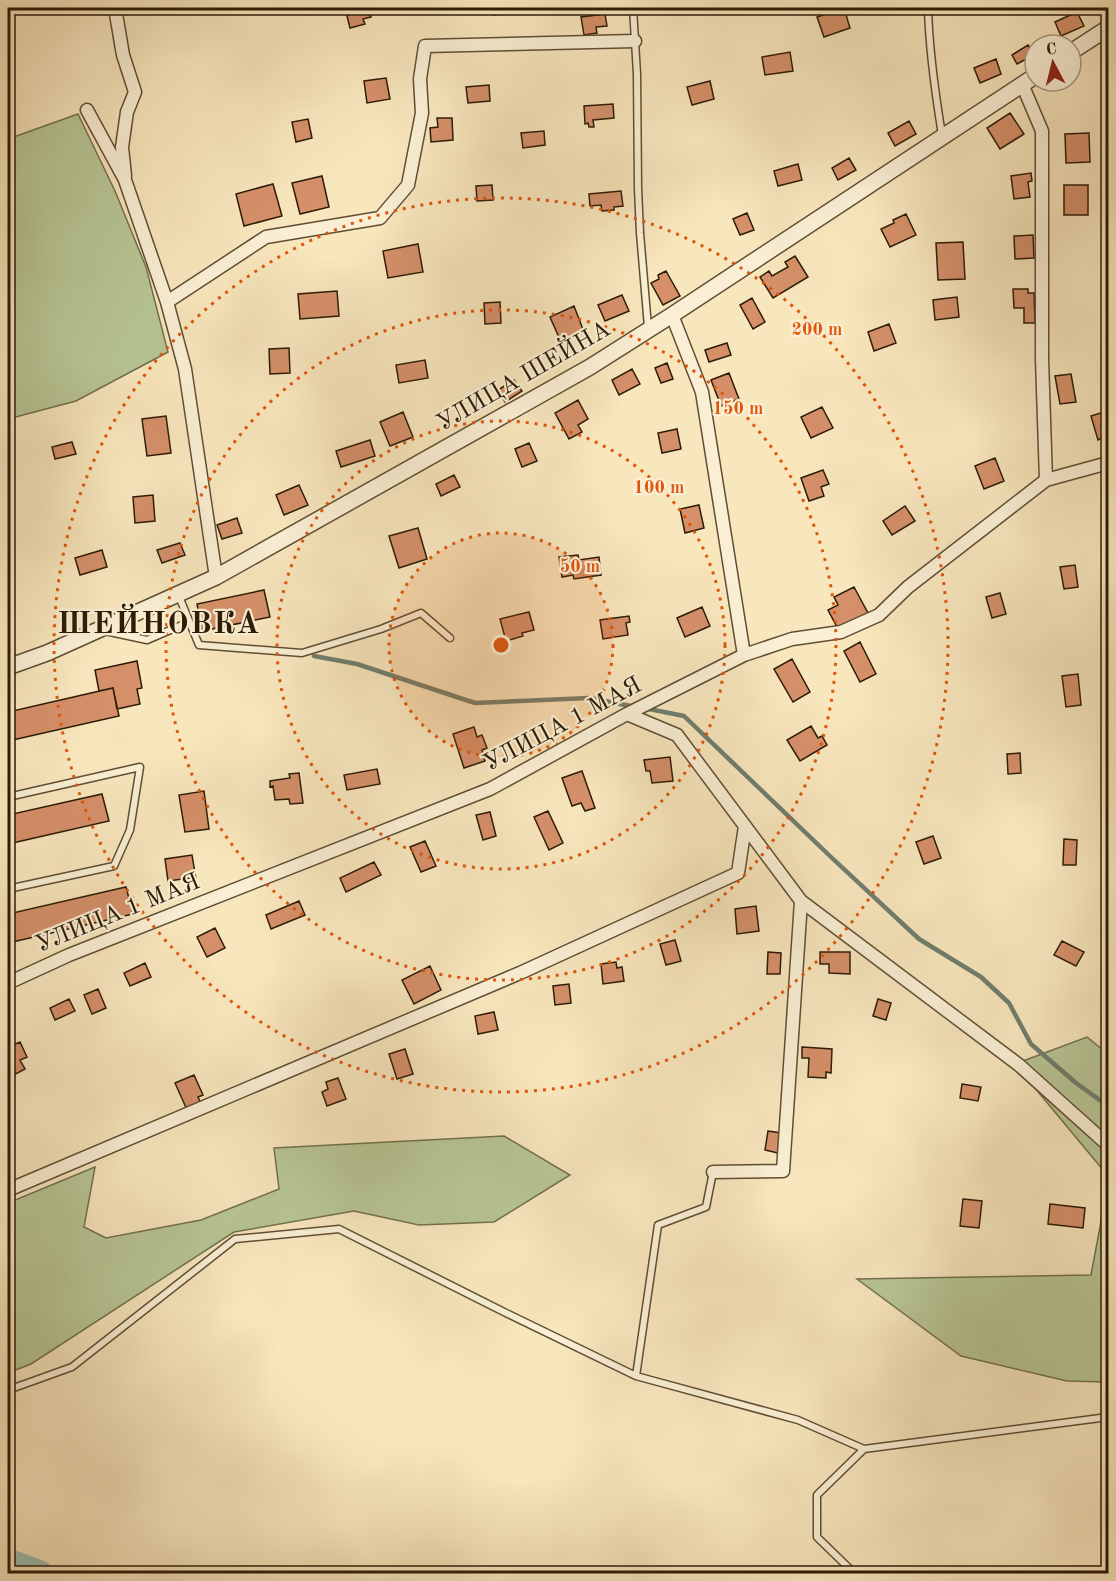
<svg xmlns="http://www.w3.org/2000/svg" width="1116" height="1581" viewBox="0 0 1116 1581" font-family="'Old Standard TT',serif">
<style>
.green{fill:#b8c695;stroke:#72704e;stroke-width:1.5}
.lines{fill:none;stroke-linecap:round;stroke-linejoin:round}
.stream{stroke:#707e6d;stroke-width:4.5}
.river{stroke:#9dc0b2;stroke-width:27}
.building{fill:#d5906a;stroke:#2c1b06;stroke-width:1.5}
.service-casing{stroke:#5f4e34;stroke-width:9}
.minor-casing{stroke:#5f4e34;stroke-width:15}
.tertiary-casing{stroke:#5f4e34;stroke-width:18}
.service{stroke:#faefd4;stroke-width:6}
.minor{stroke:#faefd4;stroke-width:12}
.tertiary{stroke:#faefd4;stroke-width:15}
.ring{fill:none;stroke:#df560c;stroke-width:3;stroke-dasharray:3 6}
.labels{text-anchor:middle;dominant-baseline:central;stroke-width:4.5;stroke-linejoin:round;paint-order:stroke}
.street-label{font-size:24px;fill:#2c1b06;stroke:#faefd4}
.district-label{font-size:30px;font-weight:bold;letter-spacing:1.5px;fill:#2c1b06;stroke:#faefd4}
.centre{fill:#df560c;stroke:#faefd4;stroke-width:3}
.ring-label{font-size:18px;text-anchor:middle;font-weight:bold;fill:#df560c;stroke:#faefd4;stroke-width:4.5;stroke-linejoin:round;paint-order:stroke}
</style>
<rect width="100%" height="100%" fill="#f8e6bd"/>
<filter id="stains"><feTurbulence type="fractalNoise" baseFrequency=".00333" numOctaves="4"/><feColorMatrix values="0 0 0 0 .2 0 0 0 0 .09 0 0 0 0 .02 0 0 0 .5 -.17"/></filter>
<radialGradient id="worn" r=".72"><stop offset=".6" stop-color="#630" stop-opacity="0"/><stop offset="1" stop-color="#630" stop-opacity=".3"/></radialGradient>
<!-- green -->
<path class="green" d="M78 114 115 191 146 267 168 352 76 401 8 419V139Z
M1087 1037 1108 1054V1176L1015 1064Z
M504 1136 570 1175 494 1222 419 1225 354 1211 234 1232 31 1364 8 1373V1203L95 1167 84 1227 106 1238 201 1220 279 1189 274 1148Z
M1108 1184V1382L1067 1381 961 1356 857 1279 1091 1275Z"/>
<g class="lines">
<!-- stream -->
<path class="stream" d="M314 656 357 664 475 703 589 698 636 707
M644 708 684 716 832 858 919 939 981 977 1009 1003 1031 1044 1076 1083 1108 1106"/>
<!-- river -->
<path class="river" d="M8 1562 40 1574"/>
</g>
<!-- building -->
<path class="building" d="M345 8H368L371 17 363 19 365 24 350 28Z
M493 8H522L523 11 494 15Z
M844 8 850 28 824 37 817 17Z
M1077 12 1084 26 1061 36 1055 22Z
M605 14 607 26 596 27 597 33 584 35 581 17Z
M1028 45 1034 55 1017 64 1012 55Z
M790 52 793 71 765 75 762 57Z
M996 59 1001 74 980 83 974 68Z
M386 78 390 99 367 103 364 81Z
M710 81 714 99 692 105 687 87Z
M489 85 490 101 468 103 466 87Z
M613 104 614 118 593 120 594 127H589L588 123 585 124 584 106Z
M1010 113 1024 134 1000 149 987 128Z
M437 118H452L453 140 431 142 430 128 438 127Z
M308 119 312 138 296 142 292 122Z
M909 121 916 134 895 146 888 133Z
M544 131 545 145 523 148 521 133Z
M1089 133 1090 162 1066 163 1065 134Z
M849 158 856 170 838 180 832 168Z
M798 164 802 180 778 186 774 171Z
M1031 173 1032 181 1028 182 1030 197 1014 199 1011 176Z
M322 176 329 207 300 214 292 183Z
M273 184 282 216 244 226 236 194Z
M492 185 493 200 477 201 476 186Z
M1064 185H1088V215H1064Z
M621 191 623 206 614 207V210L602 211 601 205 590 206 589 194Z
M747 213 754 230 740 235 733 219Z
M906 214 916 235 890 247 881 229 894 223 893 220Z
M1033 235 1034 258 1015 259 1014 236Z
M963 242 965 279 938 280 936 243Z
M418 244 423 272 388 278 383 251Z
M795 256 808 277 773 298 760 277 769 271 772 276 788 267 785 262Z
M666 271 680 296 663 305 651 283 659 279 658 275Z
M1013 289H1028V293H1034L1035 323H1024V308H1014Z
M337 291 339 316 300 319 298 294Z
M622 295 629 311 605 321 598 305Z
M957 297 959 317 935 320 933 300Z
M752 298 765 322 753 329 740 305Z
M500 302 501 323 485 324 484 303Z
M574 306 584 332 561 342 550 317Z
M889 324 896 343 874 351 868 332Z
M727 343 731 355 709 362 705 350Z
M289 348 290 373 270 374 269 349Z
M425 360 428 378 399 383 396 365Z
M667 363 673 379 661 383 655 368Z
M632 369 640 384 619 395 612 380Z
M729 373 739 399 721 406 711 380Z
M1071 374 1076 402 1060 404 1055 376Z
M514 380 522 391 505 402 498 390Z
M578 400 588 419 578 425 582 432 569 439 555 413Z
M822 407 833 428 811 438 801 417Z
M1107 411 1108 417V436L1098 440 1091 416Z
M403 412 413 437 390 446 380 422Z
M166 416 171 453 147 456 142 419Z
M677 429 681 449 662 453 658 433Z
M370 440 375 456 341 467 336 451Z
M72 442 76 454 55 459 52 447Z
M529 443 537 461 522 467 515 449Z
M995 458 1004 481 984 489 975 466Z
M823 470 829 484 821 487 824 496 809 501 801 478Z
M454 475 460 487 441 496 436 484Z
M299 485 308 505 284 515 276 495Z
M153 495 155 521 135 523 133 497Z
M699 505 704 528 685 533 680 509Z
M905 506 915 521 892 535 883 521Z
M237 518 242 533 222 539 217 525Z
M418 528 427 559 399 568 389 536Z
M180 543 185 555 162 563 157 550Z
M102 550 107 567 80 575 75 558Z
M578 555 579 560 599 557 601 575 574 579 573 575 562 577 559 557Z
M1075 565 1078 587 1064 589 1060 567Z
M854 587 868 613 838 629 828 610 838 605 834 597Z
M264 590 270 617 202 631 197 604Z
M1000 593 1006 614 992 618 986 597Z
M702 607 710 626 685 637 677 618Z
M529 612 534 630 522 633 523 636 506 641 500 619Z
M629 616 630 622 626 623 628 635 603 639 600 620Z
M860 642 876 674 860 682 844 651Z
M792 659 810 692 793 702 774 669Z
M137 661 142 688 137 689 140 704 117 709 113 688 99 691 95 670Z
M1078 674 1081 705 1066 707 1062 676Z
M113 688 119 716 8 741V712Z
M811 726 818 738 822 736 827 745 800 761 787 740Z
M474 727 477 737 482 735 487 748 482 750 485 761 464 768 453 734Z
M1020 753 1021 773 1008 774 1007 754Z
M670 757 673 781 652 783 650 771H646L644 760Z
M377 769 380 784 347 790 344 775Z
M582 771 595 808 585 811 581 803 572 806 562 778Z
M299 773 303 803 290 804 289 799 275 800 273 786 270 787V781L290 778 289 774Z
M204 791 209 829 185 832 179 795Z
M102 794 109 821 8 844V815Z
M548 811 563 843 549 850 534 817Z
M490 812 496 836 483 840 476 815Z
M933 836 941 858 924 864 916 842Z
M1064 839 1077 840 1076 865H1063Z
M425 841 436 866 421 872 410 847Z
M192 855 196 879 191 880V878L168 881 165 859Z
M374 862 381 875 346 892 340 878Z
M126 887 133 914 8 943V914Z
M299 901 305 915 271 929 266 915Z
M756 906 759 931 737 934 735 909Z
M215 928 225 948 207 957 197 937Z
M675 940 681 961 666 965 660 944Z
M1062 941 1084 952 1076 966 1054 955Z
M768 952 781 953 780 974H767Z
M820 952H850V974L829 973V964H820Z
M616 962 617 968 622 967 624 981 603 984 601 964Z
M145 963 151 977 130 986 124 973Z
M430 966 441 990 414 1004 402 980Z
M569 984 571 1003 555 1005 553 986Z
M98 989 106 1008 92 1014 84 995Z
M69 999 75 1011 55 1020 50 1008Z
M878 999 891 1003 886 1020 873 1016Z
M494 1012 498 1030 478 1034 475 1016Z
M8 1033 13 1045 20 1042 27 1057 20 1060 25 1069 12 1076 8 1068Z
M802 1047 832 1049 831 1073 826 1072V1078L808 1077 809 1058H802Z
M405 1049 413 1074 397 1079 389 1054Z
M194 1075 203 1095 198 1097 202 1106 188 1112 175 1083Z
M338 1078 346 1099 327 1106 322 1092 328 1089 326 1082Z
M962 1084 981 1087 978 1101 960 1098Z
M768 1131 781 1133 778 1153 765 1150Z
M963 1199 982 1201 979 1228 960 1226Z
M1050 1204 1085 1208 1083 1228 1048 1224Z"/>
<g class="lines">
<!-- service casing -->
<g class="service-casing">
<path id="service" d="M633 8 637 74 638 188 640 233 648 327
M928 8C929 51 935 92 942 135
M178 594 199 645 302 653 381 629 421 613 450 638
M105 631 147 640 189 622
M8 797 140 767 130 830 114 866 8 889
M636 1376 658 1225 706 1207 713 1172
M8 1390 72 1367 235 1239 339 1229 502 1311 636 1376 798 1420 864 1449 1108 1417
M855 1574 817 1537V1495L864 1449"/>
</g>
<!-- minor casing -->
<g class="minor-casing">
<path id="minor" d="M115 8 123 55 135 92 127 112 122 147 125 176
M1022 84 1042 131V359L1046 480
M87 110 125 180 167 302 185 369 216 577
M167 302 266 237 380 218 408 185 422 113 420 79 425 46 635 41
M672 315 702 392 744 655
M627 714 677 735 801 901 1019 1065 1108 1145
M8 983 69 955 490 789 627 714 744 655 792 639 841 632 879 615 908 587 1046 480 1108 463
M713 1172 783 1171 801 901
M8 1190 520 973 738 873 745 826"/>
</g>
<!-- tertiary casing -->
<g class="tertiary-casing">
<path id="tertiary" d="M1071 52 1108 28
M8 667 47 653 216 577 590 367 672 315 1035 76"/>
</g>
<!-- service -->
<use href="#service" class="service"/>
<!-- minor -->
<use href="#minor" class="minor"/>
<!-- tertiary -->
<use href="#tertiary" class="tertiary"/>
</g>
<!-- distance rings -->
<circle cx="501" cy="645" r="112" fill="#df560c" fill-opacity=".12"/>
<g class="ring">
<circle cx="501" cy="645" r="112"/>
<circle cx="501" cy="645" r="224"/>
<circle cx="501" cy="645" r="335"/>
<circle cx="501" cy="645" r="447"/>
</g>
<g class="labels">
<!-- street labels -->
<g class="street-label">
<text transform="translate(524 377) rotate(-30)">УЛИЦА ШЕЙНА</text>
<text transform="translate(563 725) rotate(-28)">УЛИЦА 1 МАЯ</text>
<text transform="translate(118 914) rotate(-22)">УЛИЦА 1 МАЯ</text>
</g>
<!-- district labels -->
<g class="district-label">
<text x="159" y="625">ШЕЙНОВКА</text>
</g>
</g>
<circle cx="501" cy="645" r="9" class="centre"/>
<g class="ring-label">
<text x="817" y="335">200 m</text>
<text x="738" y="414">150 m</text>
<text x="659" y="493">100 m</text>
<text x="580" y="572">50 m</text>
</g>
<!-- margin -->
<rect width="1116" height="1581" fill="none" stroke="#f8e6bd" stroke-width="30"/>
<rect x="9" y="9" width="1098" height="1563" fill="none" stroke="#2c1b06" stroke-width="3"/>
<rect x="15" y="15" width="1086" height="1551" fill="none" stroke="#2c1b06" stroke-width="1.5"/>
<!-- north arrow -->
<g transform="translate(1053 63) rotate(353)"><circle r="28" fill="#faefd4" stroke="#a89a82" stroke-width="1.5"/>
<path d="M0-4.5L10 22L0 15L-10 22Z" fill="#8f2418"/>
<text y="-9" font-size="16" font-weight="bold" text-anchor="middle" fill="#2c1b06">С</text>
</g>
<rect width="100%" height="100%" filter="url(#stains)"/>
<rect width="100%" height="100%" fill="url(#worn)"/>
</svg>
